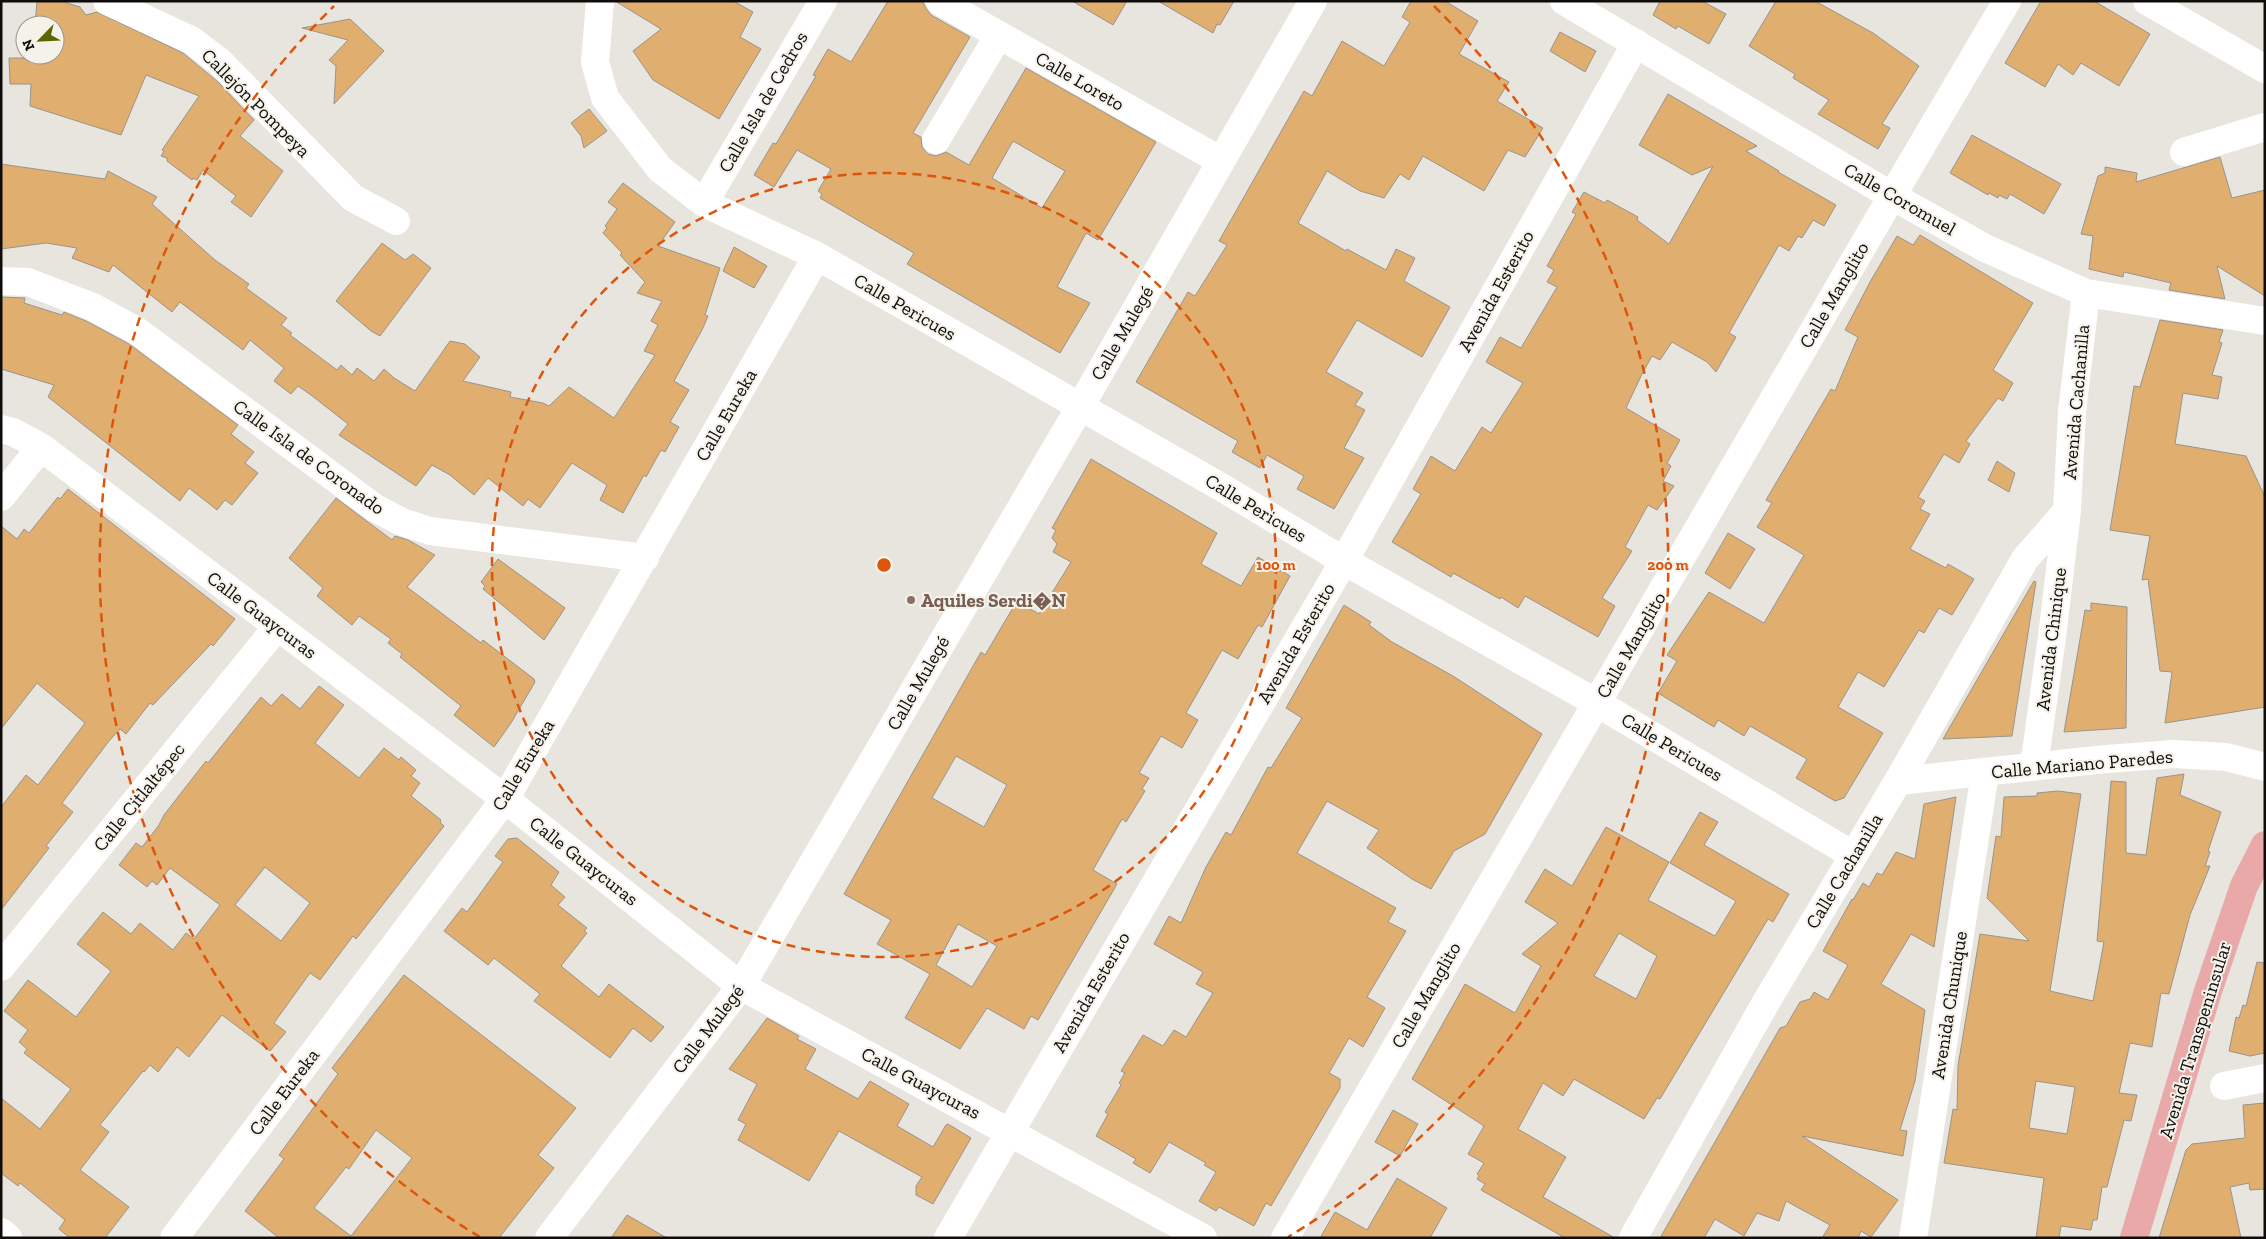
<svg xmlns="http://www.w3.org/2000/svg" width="2266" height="1239" viewBox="0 0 2266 1239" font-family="'Zilla Slab',serif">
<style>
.building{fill:#e0ae6e;stroke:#99948e;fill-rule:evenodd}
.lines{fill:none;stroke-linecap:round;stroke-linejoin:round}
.minor{stroke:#fff;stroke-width:28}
.major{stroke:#e9a9a9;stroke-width:28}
.ring{fill:none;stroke:#dd550c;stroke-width:2.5;stroke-dasharray:9 6}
.education-dot{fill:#8d6e63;stroke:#f5f2ea;stroke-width:2}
.labels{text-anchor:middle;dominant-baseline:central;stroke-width:4;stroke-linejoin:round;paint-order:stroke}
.street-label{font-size:19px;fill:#0e0d0b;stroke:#f5f2ea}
.education-label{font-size:19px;font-weight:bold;fill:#785e54;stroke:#f5f2ea;text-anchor:start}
.centre{fill:#dd550c;stroke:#f5f2ea;stroke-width:2.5}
.ring-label{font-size:15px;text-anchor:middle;font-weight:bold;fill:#dd550c;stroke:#f5f2ea;stroke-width:4;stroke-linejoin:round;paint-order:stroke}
</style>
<rect width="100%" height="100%" fill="#e7e5dd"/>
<!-- building -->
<path class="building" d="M37 1H61L80 7 86 15 97 12 183 53 218 82 254 120 240 136 283 171 251 217 231 202 236 196 203 170 197 180 193 178 192 180 167 161V158L161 156 164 151 162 150 199 96 146 75 121 135 30 106 31 84H10L9 58H32V55H55V25H35Z
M615 1H733L753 12 740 37 761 49 719 119 653 80 633 51 661 29Z
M888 1H922L931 15 970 37 913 133 921 137 922 147 928 154 936 156 946 152 969 165 1026 68 1156 142 1098 240 1086 233 1057 287 1090 303 1060 353 907 264 914 253 820 198 822 194 818 191 831 169 797 150 774 187 754 175 773 143 776 144 816 76 813 75 828 49 851 62ZM1013 141 1065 171 1042 208 992 178Z
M1072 1H1127L1113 25Z
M1158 1H1234L1220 25 1217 24 1213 33Z
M1411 1H1445L1478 21 1459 54 1509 82 1497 101 1543 128 1525 157 1508 150 1484 191 1423 156 1409 180 1400 174 1384 198 1360 191 1327 171 1298 223 1346 251 1347 249 1386 270 1396 249 1415 258 1404 281 1450 307 1422 357 1357 320 1326 372 1363 393 1355 405 1365 410 1344 448 1364 458 1334 509 1297 489 1304 476 1267 455 1260 468 1232 452 1238 441 1136 382 1188 292 1195 296 1227 245 1219 241 1304 91 1312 96 1342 41 1384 66 1410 22 1402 17Z
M1660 1H1702L1726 14 1709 44 1678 26 1676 29 1653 15Z
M1776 1H1815L1873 33 1919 66 1882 124 1890 128 1878 149 1818 114 1829 100 1793 78 1795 74 1749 46Z
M2041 1H2094L2150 34 2119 86 2081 63 2073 75 2058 64 2045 87 2005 63Z
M350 19 384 51 334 104 336 66 329 60 348 40 302 28Z
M1560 32 1596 51 1585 72 1550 51Z
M1668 94 1757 146 1746 151 1779 171 1778 172 1836 205 1824 226 1813 220 1802 238 1798 236 1789 251 1779 245 1729 333 1736 337 1716 372 1707 362 1672 342 1660 360 1652 356 1642 374 1626 408 1680 440 1667 463 1671 466 1663 481 1674 486 1657 510 1648 505 1625 547 1632 551 1602 598 1615 606 1598 637 1525 596 1518 608 1501 597 1500 599 1453 573 1451 577 1392 542 1421 494 1413 489 1431 456 1455 471 1482 427 1491 433 1523 383 1486 362 1500 337 1521 348 1557 287 1547 282 1554 270 1547 266 1576 214 1572 212 1584 192 1605 203 1607 200 1638 217 1637 220 1669 244 1713 166 1692 175 1639 145Z
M589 109 607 131 584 148 581 136 571 123Z
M1972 135 2061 184 2044 214 2010 194 2007 199 1999 195 1998 198 1989 193 1988 195 1950 173Z
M2220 157 2232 198 2265 190V296L2217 266 2225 299 2169 290 2171 283 2124 272 2123 277 2089 269 2093 236 2081 234 2098 176 2105 173V167L2137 173 2136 182Z
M1 164 105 179 108 171 157 197 152 204 215 260 249 284 246 288 287 318 281 325 292 333 290 335 337 370 341 365 352 375 357 368 374 381 384 369 394 378 415 391 450 341 465 344 480 357 463 381 511 392 510 397 543 403 549 406 569 387 614 418 655 355 644 351 658 325 651 321 662 301 637 293 645 282 620 255 622 253 603 233 607 228 605 226 617 209 608 202 623 183 675 222 658 246 720 268 705 315 708 316 703 328 674 381 689 390 670 422 679 427 665 452 661 450 646 477 644 475 623 513 600 500 607 485 572 463 540 508 528 499 523 506 488 478 474 495 450 475 432 465 416 486 339 435 348 424 311 395 298 386 291 394 274 381 284 368 250 340 243 350 180 302 172 312 113 265 109 272 72 258 77 248 46 243 1 249Z
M1920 235 2033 303 1993 370 2013 383 2003 401 1998 398 1966 441 1970 444 1959 463 1944 454 1918 497 1925 501 1920 509 1930 514 1910 549 1946 568 1948 564 1974 579 1952 615 1939 608 1924 633 1919 630 1884 687 1858 672 1838 707 1883 733 1844 798 1835 801 1796 778 1807 759 1750 726 1744 736 1718 720 1714 727 1658 693 1677 661 1667 655 1709 592 1764 623 1804 555 1757 527 1772 503 1766 500 1831 389 1835 391 1858 337 1845 330 1870 282 1897 236 1913 245Z
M382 243 405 260 413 254 431 268 380 336 371 331 336 301Z
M734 247 767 266 754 288 723 271Z
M1 297 25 298 24 303 62 315 64 312 86 321 129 344 238 425 231 434 254 452 245 463 258 473 232 505 225 500 217 510 189 488 180 501 48 397 54 385 1 369Z
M2160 320 2223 330 2219 342 2222 343 2212 375 2222 377 2218 399 2183 393 2175 444 2246 456 2265 497V707L2165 723 2172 672 2160 671 2148 579 2142 580 2150 536 2110 530 2134 386 2140 387Z
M1091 459 1217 533 1201 564 1241 586 1258 557 1290 576 1262 627 1258 625 1238 659 1222 650 1186 713 1198 720 1182 748 1161 736 1139 773 1149 778 1142 789 1145 791 1126 822 1122 819 1093 870 1117 884 1038 1020 1031 1016 1024 1029 987 1008 960 1049 905 1018 930 974 877 944 891 920 844 894 981 652 985 655 1017 601 1039 614 1071 562 1053 552 1057 544 1052 538 1056 530 1052 528ZM956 756 1007 785 984 827 932 798ZM958 924 997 946 972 987 936 965Z
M1997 461 2015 473 2009 492 1988 480Z
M68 489 235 619 213 646 211 644 153 705 150 703 126 734 120 729 109 741 62 803 73 812 46 846 49 848 1 910V807L26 775 38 785 85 723 37 683 1 729V526L17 539 24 529 29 533 58 497 60 499Z
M336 498 392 540 395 536 408 540 435 555 407 587 481 643 483 640 534 679 535 682 511 723 494 747 454 715 461 706 400 657 402 654 388 643 391 639 359 616 352 625 317 596 323 588 289 558Z
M1728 533 1755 549 1730 589 1705 573Z
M498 559 565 608 544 640 483 589 485 586 481 582Z
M2034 581 2036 582 2012 736 1943 739Z
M2091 603 2127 607 2126 728 2064 732 2085 610 2091 611Z
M1344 605 1371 622 1369 625 1392 642 1453 676 1542 734 1485 834 1454 851 1431 889 1412 879 1367 848 1379 830 1327 801 1297 853 1396 908 1388 922 1406 931 1367 997 1385 1008 1363 1047 1349 1038 1329 1073 1340 1079V1088L1271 1206 1266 1203 1254 1226 1219 1207 1216 1211 1199 1201 1216 1172 1204 1165 1206 1163 1169 1142 1150 1173 1133 1163 1136 1159 1096 1136 1108 1114 1105 1112 1121 1085 1119 1083 1125 1073 1121 1071 1143 1035 1163 1046 1174 1030 1186 1037 1213 993 1196 984 1203 972 1154 944 1169 916 1181 923 1206 867 1226 832 1231 835 1268 767 1271 768 1302 718 1286 708Z
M319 686 344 705 315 743 359 778 384 748 399 760 401 757 416 770 411 776 420 783 411 796 441 820 440 822 444 826 356 939 353 936 320 980 310 973 274 1023 286 1032 270 1051 222 1015 189 1057 177 1047 158 1072 150 1065 144 1072 143 1071 100 1125 109 1132 80 1170 129 1207 105 1238H70L59 1229 65 1220 20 1183 18 1186 1 1173V1098L40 1129 71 1089 24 1053 27 1049 19 1042 28 1030 4 1011 28 980 76 1017 111 971 77 944 103 912 131 934 140 923 173 950 186 933 194 939 220 905 170 868 157 885 152 881 147 887 119 865 136 843 142 847 159 825 164 815 206 761 208 763 261 697 271 706 282 694 300 709ZM265 867 310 903 281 941 235 905Z
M2184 774 2180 795 2221 812 2208 851 2210 852 2205 866H2210L2190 915 2169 994 2161 993 2152 1047 2130 1043 2119 1093 2137 1095 2131 1121 2124 1120 2107 1187H2102L2097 1220H2093L2091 1230 2061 1226 2059 1238H2036L2044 1178 1944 1163 1953 1109 1957 1110 1958 1066 1980 934 2029 941 1987 898 1996 836 2001 837 2004 797 2037 796V793L2058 791 2081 794 2050 991 2093 1001 2104 942 2097 941 2111 781 2126 782V853L2146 855 2157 778ZM2036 1081 2075 1087 2067 1134 2029 1128Z
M1956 797 1934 947 1911 934 1881 984 1925 1010 1915 1081 1900 1130 1907 1131 1903 1156 1802 1136 1898 1200 1871 1237 1861 1231 1858 1238H1822L1830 1225 1786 1201 1779 1221 1757 1213 1744 1236 1715 1219 1704 1238H1660L1780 1028 1786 1026 1800 1002 1810 999 1814 992 1828 1000 1848 965 1823 951 1852 899 1853 900 1863 883 1869 887 1877 873 1882 875 1896 852 1915 859 1924 804Z
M1700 812 1718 822 1704 845 1789 894 1773 922 1768 919 1660 1099 1657 1098 1644 1119 1574 1079 1563 1096 1543 1083 1518 1129 1566 1157 1543 1197 1615 1238H1565L1481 1190 1485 1184 1477 1179 1479 1176 1477 1174 1484 1163 1468 1154 1484 1126 1412 1079 1465 984 1515 1013 1541 966 1522 954 1558 923 1525 902 1545 869 1572 886 1606 827 1669 862 1648 900 1715 936 1736 901 1670 863ZM1619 933 1657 956 1636 999 1594 976Z
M517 838 559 872 551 885 565 897 558 905 587 928 584 931 587 933 561 966 599 997 609 984 664 1027 651 1042 633 1028 610 1058 534 1001 540 994 494 958 488 965 444 931 462 908 467 912 503 862 495 856 508 839Z
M2257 962 2265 963V1053L2250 1056 2229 1051 2236 1017 2239 1018 2243 1005 2246 1006Z
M404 975 576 1108 538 1155 554 1168 499 1238H279L245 1211 284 1159 279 1155 338 1074 332 1068ZM376 1130 412 1158 351 1236 314 1208 346 1167 349 1169Z
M767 1018 799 1036 797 1039 816 1049 805 1069 858 1099 870 1081 909 1104 897 1126 933 1147 946 1125 948 1124 971 1138 933 1204 916 1195V1186L922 1177 839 1131 809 1181 738 1140 746 1124 738 1120 757 1084 729 1069Z
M2265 1103V1189L2250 1190 2249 1183 2230 1187 2241 1238H2159L2186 1150 2192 1144 2245 1138 2243 1105Z
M1393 1110 1418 1124 1400 1156 1375 1142Z
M1397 1178 1447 1208 1430 1238H1320L1335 1212 1367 1230Z
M627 1215 667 1238H611Z"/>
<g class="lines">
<!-- minor -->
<path class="minor" d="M107 1 191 40 220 62 353 198 396 221
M600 1 595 62 605 98 660 169 704 203 817 256 1221 487 1344 561 1597 703 1853 855
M939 1 1221 161
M1564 1 1892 196 1985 248 2086 293 2265 321
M2147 1 2265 69
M936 140 999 35
M2184 152 2265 127
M704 203 823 1
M1 281 28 282 93 307 137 331 375 508 402 522 430 531 645 558
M1 429 13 432 41 447 505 799 741 986 1203 1238
M1 497 41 447
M2034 766 2052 637 2067 511 2072 412 2086 293
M1898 781 2106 759 2174 754 2226 757 2265 767
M1 967 277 627
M2224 1086 2265 1078
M1 1232 8 1238
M174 1238 505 799 817 256
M549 1238 741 986 1080 407 1313 1
M948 1238 1344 561 1636 43
M1285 1238 1892 196 2007 1
M1633 1238 1765 1004 1898 781 2025 559 2067 511
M1913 1238 1985 773"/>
<!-- major -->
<path class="major" d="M2134 1238 2208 991 2244 886 2265 845"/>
</g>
<!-- distance rings -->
<g class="ring">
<circle cx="884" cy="565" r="392"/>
<path d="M480 1237A784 784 0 0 1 334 6M1434 6A784 784 0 0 1 1288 1237"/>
</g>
<!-- markers -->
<circle class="education-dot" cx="911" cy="600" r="5"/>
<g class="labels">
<!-- street labels -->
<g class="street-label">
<text transform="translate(1080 81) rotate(30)">Calle Loreto</text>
<text transform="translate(763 102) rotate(-60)">Calle Isla de Cedros</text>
<text transform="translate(256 103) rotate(45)">Callejón Pompeya</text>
<text transform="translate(1900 199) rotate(30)">Calle Coromuel</text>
<text transform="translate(1496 291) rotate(-61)">Avenida Esterito</text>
<text transform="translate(1834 295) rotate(-60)">Calle Manglito</text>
<text transform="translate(905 307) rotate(30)">Calle Pericues</text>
<text transform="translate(1122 333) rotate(-60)">Calle Mulegé</text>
<text transform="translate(2076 402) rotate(-85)">Avenida Cachanilla</text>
<text transform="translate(726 415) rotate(-60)">Calle Eureka</text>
<text transform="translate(309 457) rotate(36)">Calle Isla de Coronado</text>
<text transform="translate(1256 508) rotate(31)">Calle Pericues</text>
<text transform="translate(262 615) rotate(37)">Calle Guaycuras</text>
<text transform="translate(2051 639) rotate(-83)">Avenida Chinique</text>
<text transform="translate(1296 643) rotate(-60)">Avenida Esterito</text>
<text transform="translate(1631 645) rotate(-60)">Calle Manglito</text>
<text transform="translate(918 683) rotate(-60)">Calle Mulegé</text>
<text transform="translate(1672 747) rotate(31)">Calle Pericues</text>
<text transform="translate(2082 764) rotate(-5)">Calle Mariano Paredes</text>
<text transform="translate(523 765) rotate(-59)">Calle Eureka</text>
<text transform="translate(139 797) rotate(-51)">Calle Citlaltépec</text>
<text transform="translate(584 861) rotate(38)">Calle Guaycuras</text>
<text transform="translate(1844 871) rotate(-59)">Calle Cachanilla</text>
<text transform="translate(1091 992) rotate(-60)">Avenida Esterito</text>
<text transform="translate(1426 995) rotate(-60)">Calle Manglito</text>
<text transform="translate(1949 1005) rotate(-81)">Avenida Chunique</text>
<text transform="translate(708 1029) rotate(-53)">Calle Mulegé</text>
<text transform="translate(2195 1040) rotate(-73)">Avenida Transpeninsular</text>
<text transform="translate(921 1083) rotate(28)">Calle Guaycuras</text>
<text transform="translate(284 1092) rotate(-53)">Calle Eureka</text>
</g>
<!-- education labels -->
<g class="education-label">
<text x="921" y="600">Aquiles Serdi�N</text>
</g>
</g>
<circle cx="884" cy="565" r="8" class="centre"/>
<g class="ring-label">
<text x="1276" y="570">100 m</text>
<text x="1668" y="570">200 m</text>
</g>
<!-- border -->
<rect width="2266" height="1239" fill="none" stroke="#0e0d0b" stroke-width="5"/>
<!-- north arrow -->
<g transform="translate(40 40) rotate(246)"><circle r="24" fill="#f5f2ea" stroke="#999691"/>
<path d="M0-4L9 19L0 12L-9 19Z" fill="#5e6401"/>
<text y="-8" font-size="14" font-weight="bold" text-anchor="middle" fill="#0e0d0b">N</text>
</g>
</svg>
